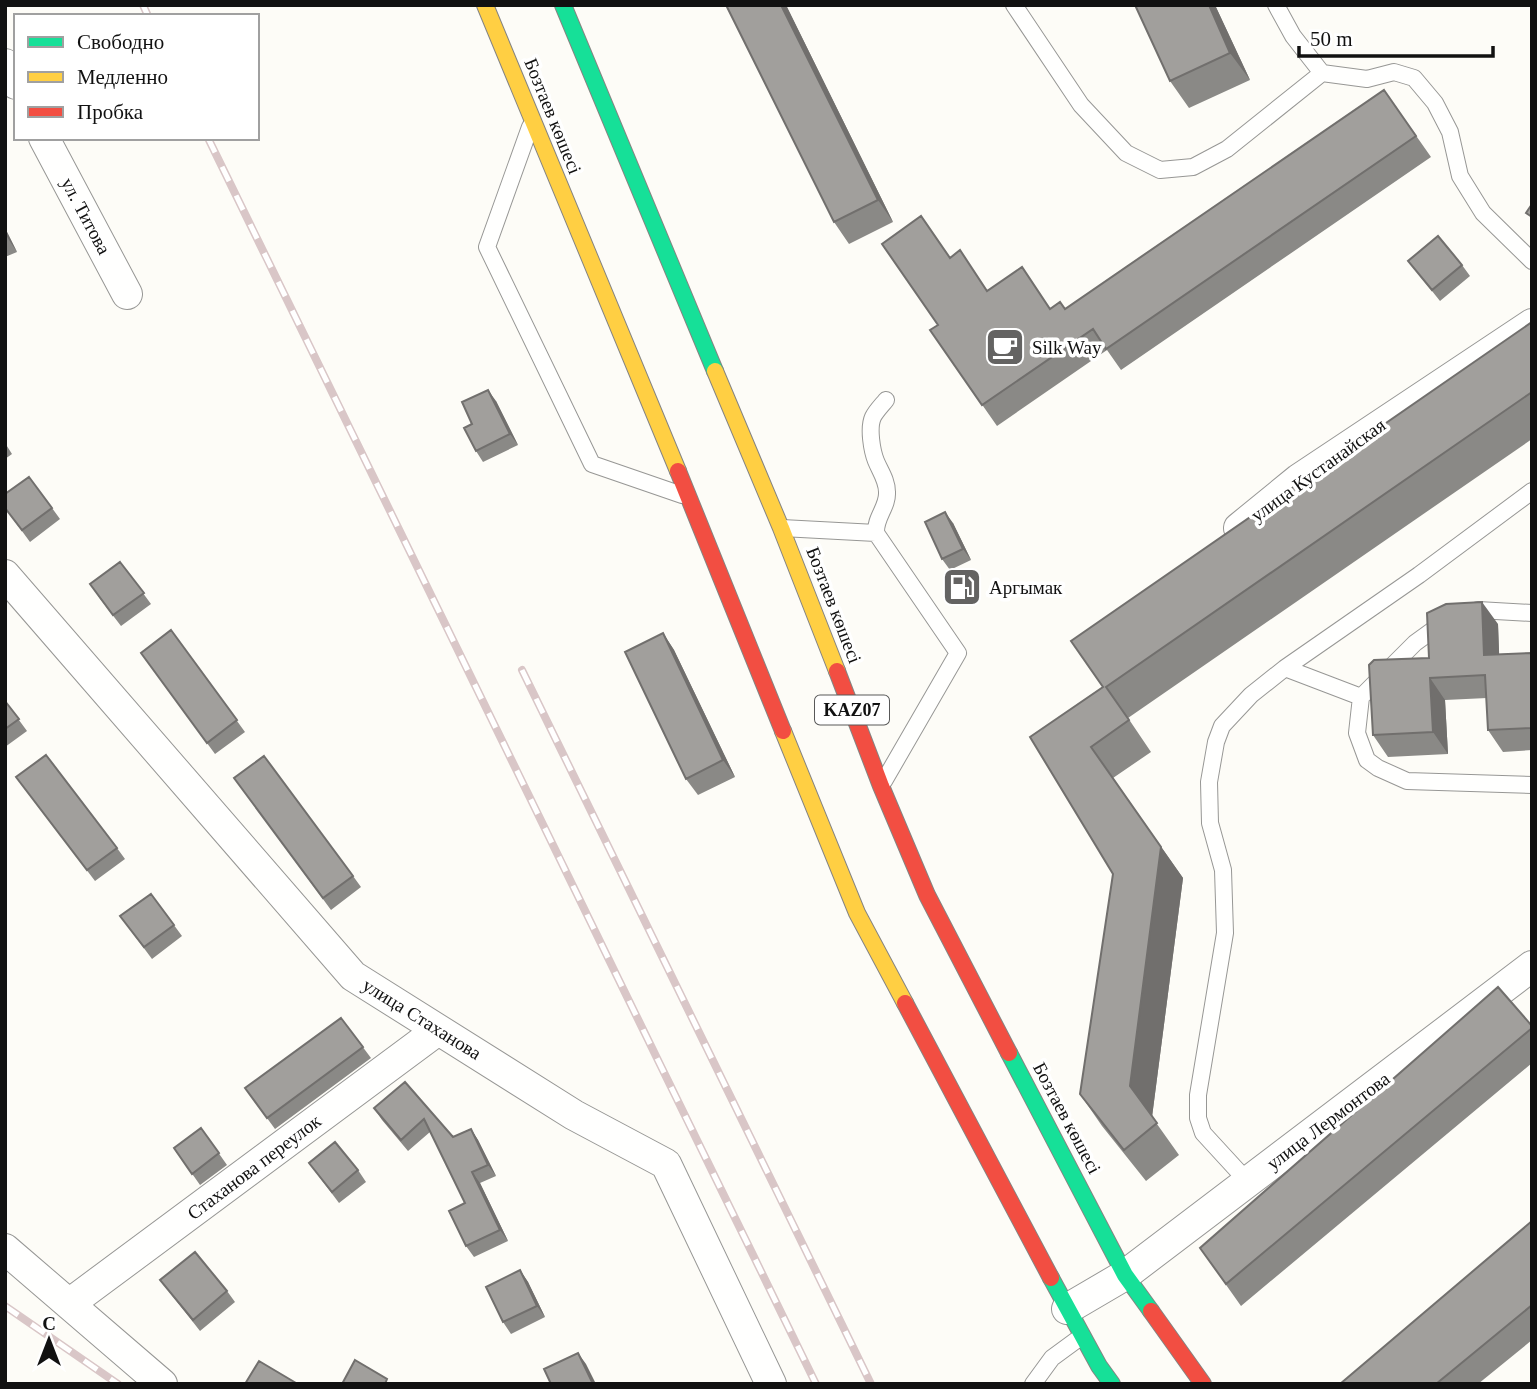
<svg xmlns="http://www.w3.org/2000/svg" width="1537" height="1389" viewBox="0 0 1537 1389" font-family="'Times New Roman',serif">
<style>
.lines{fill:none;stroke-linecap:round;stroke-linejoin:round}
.lane-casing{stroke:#979795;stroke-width:18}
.street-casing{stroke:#979795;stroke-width:32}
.fast-casing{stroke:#858482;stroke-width:18}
.slow-casing{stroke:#858482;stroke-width:18}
.jam-casing{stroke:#858482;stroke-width:18}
.lane{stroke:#fffffe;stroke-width:16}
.street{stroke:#fffffe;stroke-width:30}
.fast{stroke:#16e098;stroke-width:16}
.slow{stroke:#ffcf43;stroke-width:16}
.jam{stroke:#f24e42;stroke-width:16}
.rail-casing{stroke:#d9c6c7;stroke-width:8}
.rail{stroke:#fff;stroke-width:5;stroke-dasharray:16;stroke-linecap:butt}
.wall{fill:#8a8986}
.shaded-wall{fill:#716f6d}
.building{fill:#a19f9c;stroke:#716f6d;stroke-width:2}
.labels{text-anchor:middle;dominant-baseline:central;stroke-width:7;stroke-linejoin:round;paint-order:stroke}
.shield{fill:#fff;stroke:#585858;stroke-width:2}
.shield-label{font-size:18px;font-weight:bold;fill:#111}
.street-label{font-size:19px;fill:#111;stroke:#fff}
.poi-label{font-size:19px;fill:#111;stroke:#fff;text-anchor:start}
</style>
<rect width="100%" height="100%" fill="#fdfcf7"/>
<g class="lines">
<!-- lane casing -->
<g class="lane-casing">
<path id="lane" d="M1014 5 1081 105 1126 153 1160 170 1193 167 1227 149 1322 73
M1276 5 1293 36 1322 73 1367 79 1394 72 1414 78 1435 103 1450 132 1460 176 1483 213 1532 261
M530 127 487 247 592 464 682 495
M782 528 876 533 958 653 884 781
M876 533C875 517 888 507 887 492 887 480 880 471 876 461 872 451 868 428 873 417 876 411 882 405 886 400
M1468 613 1478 610 1532 613
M1444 622 1415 643 1361 697 1357 733 1367 760 1378 768 1407 781 1532 785
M1285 668 1361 697
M1248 1182 1203 1133 1198 1118V1095L1225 933 1223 870 1210 823 1209 782 1216 742 1222 726 1251 695 1285 668 1419 575 1532 491
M1033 1384 1052 1358 1082 1336"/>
</g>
<!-- street casing -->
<g class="street-casing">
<path id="street" d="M5 64 16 84
M44 138 127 294
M1239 528 1299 479 1532 324
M5 575 353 976 574 1115 666 1164 771 1384
M5 1249 162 1384
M69 1304 438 1030
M1067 1309 1125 1275 1532 966"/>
</g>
<!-- fast casing -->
<g class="fast-casing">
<path id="fast" d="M563 5 715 371
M1009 1053 1125 1275 1151 1311
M1051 1278 1099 1366 1112 1384"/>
</g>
<!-- slow casing -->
<g class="slow-casing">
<path id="slow" d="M485 5 678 471
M715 371 781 528 837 671
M783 731 857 913 905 1003"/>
</g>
<!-- jam casing -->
<g class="jam-casing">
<path id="jam" d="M678 471 783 731
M837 671 881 786 927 895 1009 1053
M905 1003 1051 1278
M1151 1311 1203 1384"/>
</g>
<!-- lane -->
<use href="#lane" class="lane"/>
<!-- street -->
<use href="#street" class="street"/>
<!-- fast -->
<use href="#fast" class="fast"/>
<!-- slow -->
<use href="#slow" class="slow"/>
<!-- jam -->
<use href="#jam" class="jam"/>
<!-- rail casing -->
<g class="rail-casing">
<path id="rail" d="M143 5 148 16
M208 138 816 1384
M522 670 871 1384
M5 1306 118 1384"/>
</g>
<!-- rail -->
<use href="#rail" class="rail"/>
</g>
<!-- wall -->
<path class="wall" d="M726 5H786L893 222 849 244 834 222Z
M1215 5 1250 80 1189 108 1170 81Z
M1384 90 1431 157 1121 370 1107 350 997 426 930 330 988 291 1050 309H1065Z
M5 228 17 252 5 257Z
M1408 261 1462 265 1470 276 1440 301Z
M1532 322V439L1128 718 1151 752 1113 778 1183 878 1152 1117 1179 1155 1146 1181 1102 1126 1080 1094 1113 874 1030 737 1103 687Z
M496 401 518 445 483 462 476 451 472 424Z
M5 443 12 454 5 459Z
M5 508H52L60 519 30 542Z
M953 523 971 560 950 570 942 559Z
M120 562 151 604 121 626 98 596Z
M1498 624 1499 654 1532 653V750L1503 752 1488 730 1487 698 1445 700 1448 754 1388 757 1373 735 1429 658Z
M171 630 245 732 215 754 141 653Z
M663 633 674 650 735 777 698 795 686 779Z
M5 701 27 731 5 747Z
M16 777 117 848 125 859 95 881Z
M234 778 353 876 361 887 331 910Z
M151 894 182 936 152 959 120 916Z
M341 1018 371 1058 275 1129 245 1088Z
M1532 1026V1063L1241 1306 1200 1248Z
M405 1082 453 1137 471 1129 478 1140 496 1176 480 1183 508 1241 474 1257 466 1246 465 1203 430 1132 408 1151 382 1120 374 1108Z
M201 1128 227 1165 200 1185 174 1148Z
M309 1163 358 1170 366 1182 339 1203Z
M1532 1221V1340L1478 1384H1340Z
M520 1270 528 1282 545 1317 511 1334 503 1322Z
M160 1280 227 1291 235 1302 200 1331Z"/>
<!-- shaded-wall -->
<path class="shaded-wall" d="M781 5H786L893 222 878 200Z
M1209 5H1215L1250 80 1230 53Z
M5 228 17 252 9 240 5 233Z
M488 390 496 401 518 445 510 434Z
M945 512 953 523 971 560 963 549Z
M1482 602 1498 624 1500 677 1484 655Z
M663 633 674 650 735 777 723 760Z
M1430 678 1445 700 1448 754 1433 732Z
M1091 747 1183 878 1152 1117 1130 1086 1161 847Z
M471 1129 478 1140 496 1176 488 1165Z
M472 1172 480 1183 508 1241 500 1230Z
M520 1270 528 1282 545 1317 537 1306Z
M578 1353 586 1364 596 1384H593Z"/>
<!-- building -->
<path class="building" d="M726 5H781L878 200 834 222Z
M1135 5H1209L1230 53 1170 81Z
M1384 90 1416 136 1106 349 1093 329 982 405 930 330 938 325 882 244 921 216 950 258 960 250 987 291 1022 267 1050 309 1060 302 1065 309Z
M1532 204V217L1526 213Z
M1438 236 1462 265 1432 290 1408 261Z
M1532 322V392L1106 687 1129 720 1091 747 1161 847 1130 1086 1157 1123 1124 1150 1080 1094 1113 874 1030 737 1103 687 1071 641Z
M488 390 510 434 476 451 464 428 472 424 462 402Z
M29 477 52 508 22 530 5 508V494Z
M945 512 963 549 942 559 925 522Z
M120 562 144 593 113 615 90 584Z
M1482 602 1484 655 1532 653V728L1488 730 1485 675 1430 678 1433 732 1373 735 1369 665 1374 660 1429 658 1427 613 1446 604Z
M171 630 237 720 207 743 141 653Z
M663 633 723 760 686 779 625 652Z
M5 701 19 719 5 729Z
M46 755 117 848 87 870 16 777Z
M264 756 353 876 323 898 234 778Z
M151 894 174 925 144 947 120 916Z
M1498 987 1532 1026V1028L1226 1284 1200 1248Z
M341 1018 363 1047 267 1118 245 1088Z
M405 1082 453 1137 471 1129 488 1165 472 1172 500 1230 466 1246 449 1211 465 1203 424 1119 401 1140 374 1108Z
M201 1128 219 1153 192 1174 174 1148Z
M335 1142 358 1170 332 1192 309 1163Z
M1532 1221V1305L1436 1384H1340Z
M195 1252 227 1291 193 1320 160 1280Z
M520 1270 537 1306 503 1322 486 1287Z
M578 1353 593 1384H551L544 1369Z
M355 1360 387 1379 385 1384H342Z
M259 1361 296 1383V1384H245Z"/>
<!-- icons -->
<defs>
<g id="cafe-square" transform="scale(2.0125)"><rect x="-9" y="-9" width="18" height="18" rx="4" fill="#646362" stroke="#fff"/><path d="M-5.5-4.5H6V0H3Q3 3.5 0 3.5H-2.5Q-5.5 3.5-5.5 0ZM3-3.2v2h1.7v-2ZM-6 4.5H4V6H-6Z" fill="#fff"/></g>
<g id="fuel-square" transform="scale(2.0125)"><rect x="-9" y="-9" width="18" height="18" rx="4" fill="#646362" stroke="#fff"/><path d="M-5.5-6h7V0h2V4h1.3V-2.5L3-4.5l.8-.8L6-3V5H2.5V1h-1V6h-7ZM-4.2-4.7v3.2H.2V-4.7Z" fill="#fff"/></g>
</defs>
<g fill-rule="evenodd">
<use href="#cafe-square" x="1005" y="347"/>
<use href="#fuel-square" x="962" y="587"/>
</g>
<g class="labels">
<!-- shield labels -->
<rect class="shield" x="815" y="695.5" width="74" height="29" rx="5"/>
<g class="shield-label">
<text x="852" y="710">KAZ07</text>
</g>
<!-- street labels -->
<g class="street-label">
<text transform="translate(553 116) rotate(68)">Бозтаев көшесі</text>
<text transform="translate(86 216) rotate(62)">ул. Титова</text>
<text transform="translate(1318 470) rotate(-36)">улица Кустанайская</text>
<text transform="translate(834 605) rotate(69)">Бозтаев көшесі</text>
<text transform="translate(422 1019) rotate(32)">улица Стаханова</text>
<text transform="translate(1067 1118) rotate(62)">Бозтаев көшесі</text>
<text transform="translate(1328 1121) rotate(-37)">улица Лермонтова</text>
<text transform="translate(254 1167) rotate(-37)">Стаханова переулок</text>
</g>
<!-- poi labels -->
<g class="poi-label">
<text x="1032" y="347">Silk Way</text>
<text x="989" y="587">Аргымак</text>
</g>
</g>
<!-- border -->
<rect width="1537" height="1389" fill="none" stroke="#111111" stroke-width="14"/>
<!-- legend -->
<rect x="14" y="14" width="245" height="126" fill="#ffffff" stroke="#a0a0a0" stroke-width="2"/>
<rect x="28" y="37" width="35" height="10" fill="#16e098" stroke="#a0a0a0" stroke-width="2"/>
<text x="77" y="49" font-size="21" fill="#111111">Свободно</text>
<rect x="28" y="72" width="35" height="10" fill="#ffcf43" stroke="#a0a0a0" stroke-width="2"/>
<text x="77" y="84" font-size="21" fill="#111111">Медленно</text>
<rect x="28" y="107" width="35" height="10" fill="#f24e42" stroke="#a0a0a0" stroke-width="2"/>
<text x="77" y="119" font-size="21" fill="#111111">Пробка</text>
<!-- north arrow -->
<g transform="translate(49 1340)" stroke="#ffffff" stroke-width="5" paint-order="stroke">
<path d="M0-5L12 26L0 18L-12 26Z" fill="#111111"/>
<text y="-10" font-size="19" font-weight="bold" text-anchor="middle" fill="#111111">С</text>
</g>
<!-- scale -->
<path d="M1299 46v10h194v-10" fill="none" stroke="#111111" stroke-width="3.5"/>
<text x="1310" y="46" font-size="21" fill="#111111" stroke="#ffffff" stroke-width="5" paint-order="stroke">50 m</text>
</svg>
